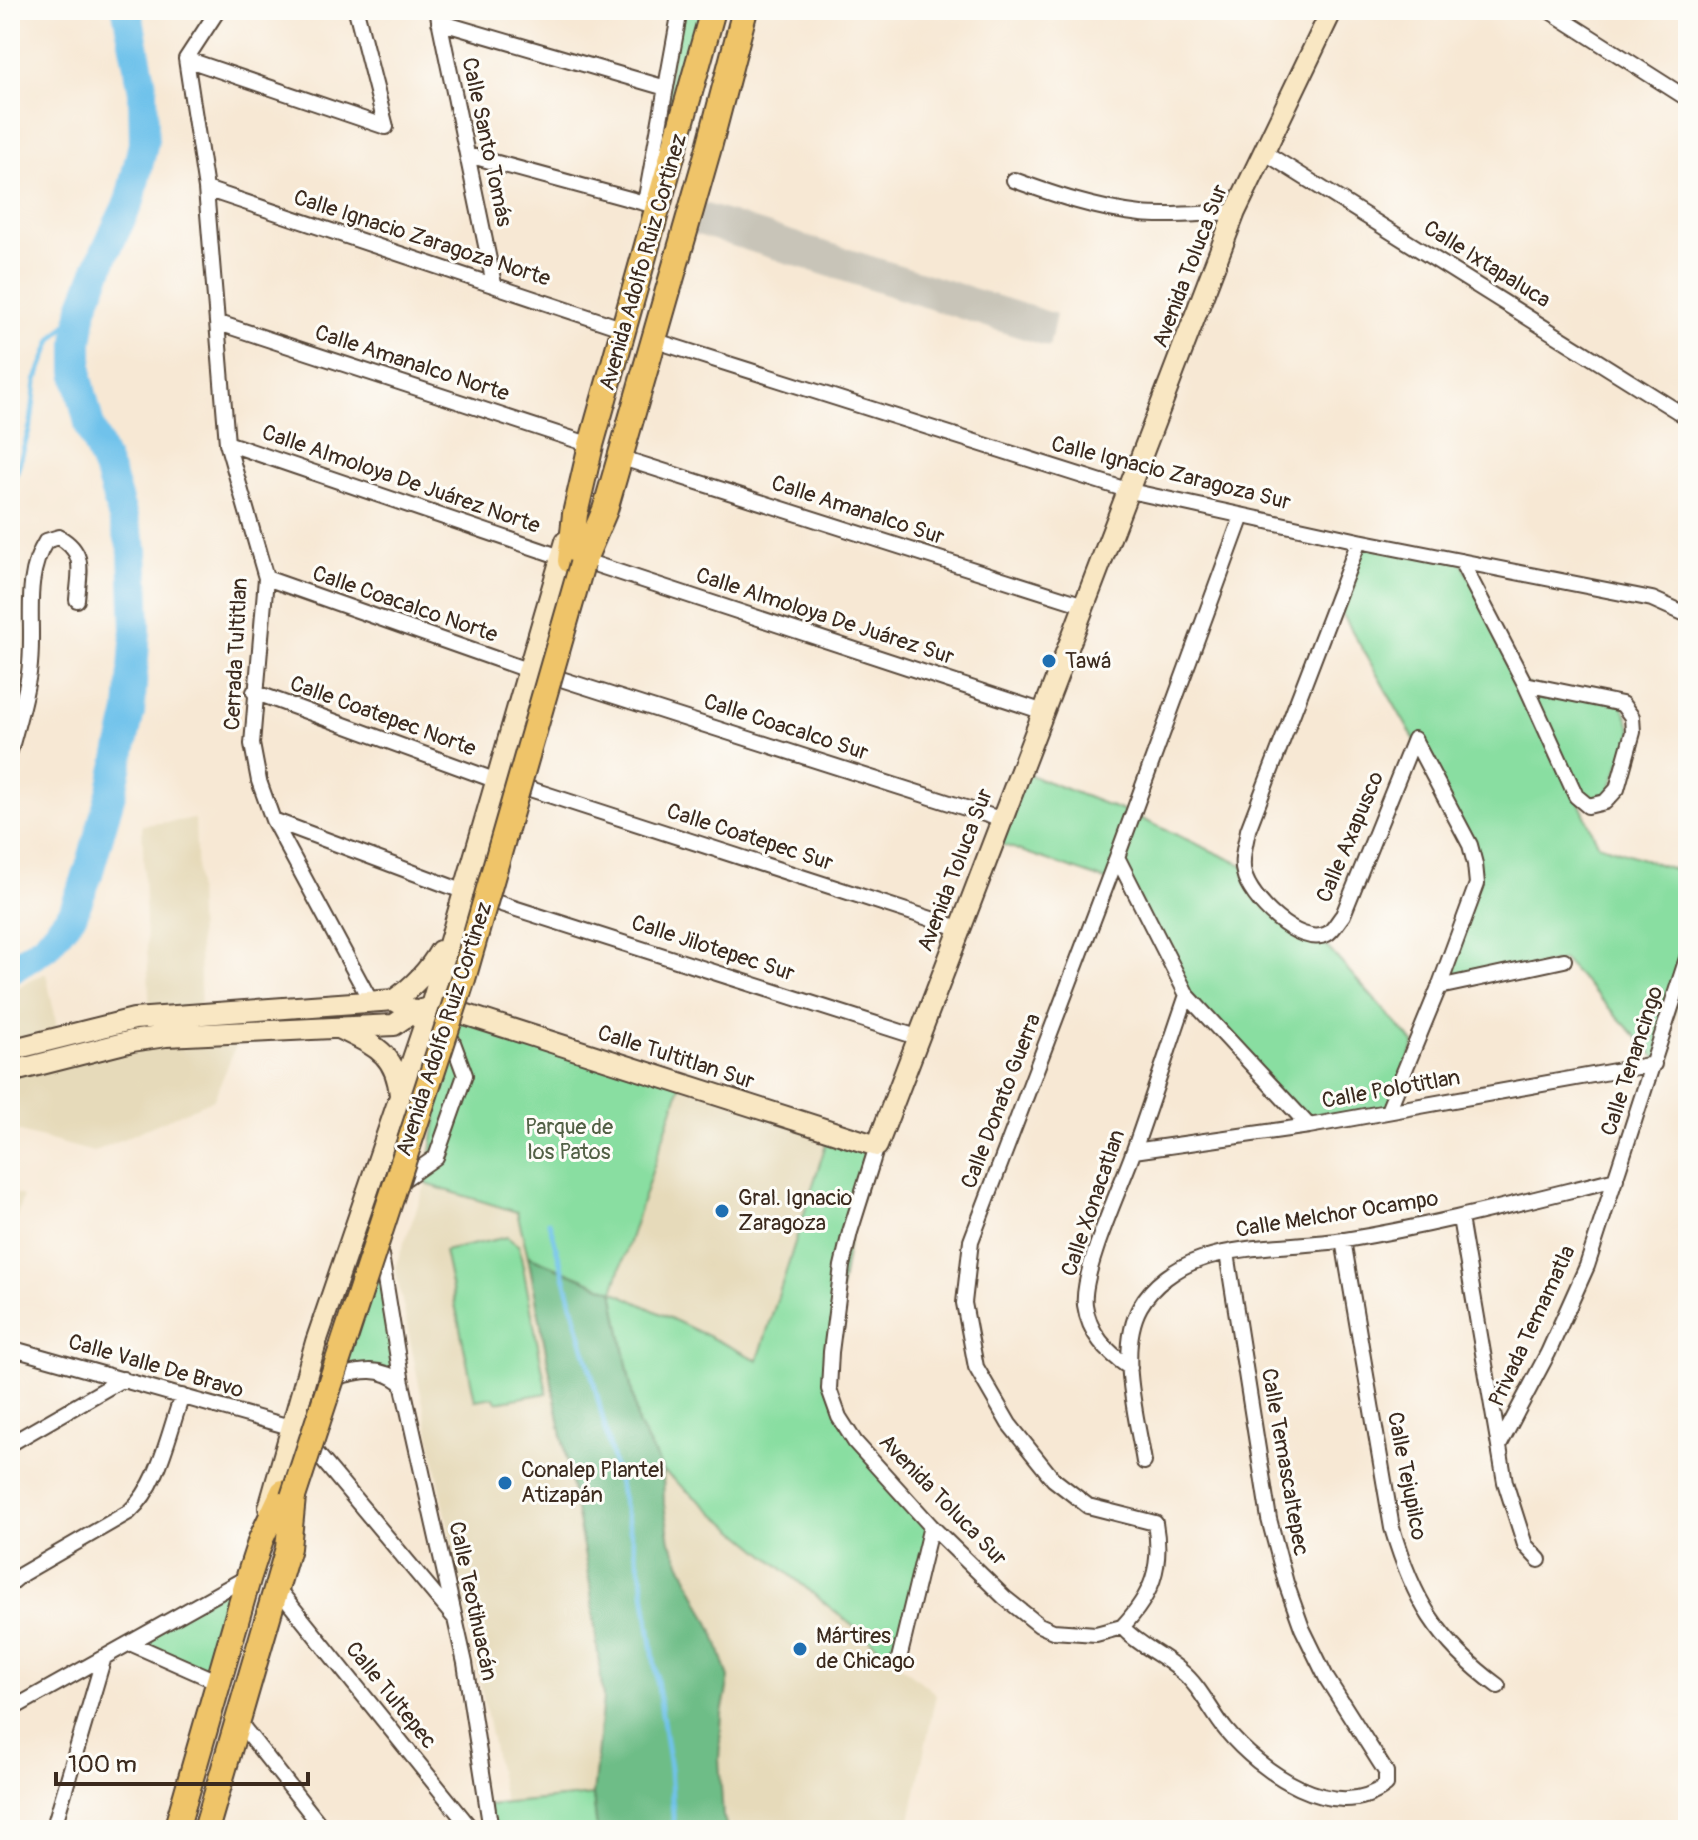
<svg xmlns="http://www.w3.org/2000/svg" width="1698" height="1840" viewBox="0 0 1698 1840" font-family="Pangolin,sans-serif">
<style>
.built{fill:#e6daba}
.industrial{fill:#c8c4b8}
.green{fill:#89dea1;stroke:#628460;stroke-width:2}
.forest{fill:#6ebd87;stroke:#547452;stroke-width:2}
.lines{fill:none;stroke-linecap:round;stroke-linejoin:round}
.stream{stroke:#6fc2eb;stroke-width:5}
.river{stroke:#6fc2eb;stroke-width:30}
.street-casing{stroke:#574639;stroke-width:18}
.secondary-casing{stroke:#574639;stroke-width:24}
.primary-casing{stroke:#574639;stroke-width:28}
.street{stroke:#fff;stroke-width:14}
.secondary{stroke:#f9e7c3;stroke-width:20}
.primary{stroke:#efc469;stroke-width:24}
.primary-bridge-casing{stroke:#574639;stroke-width:28;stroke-linecap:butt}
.primary-bridge{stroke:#efc469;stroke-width:24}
.poi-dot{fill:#1f6fb2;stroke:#fdfcf7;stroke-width:3}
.labels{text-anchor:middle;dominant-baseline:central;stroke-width:6;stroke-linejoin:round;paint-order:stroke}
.street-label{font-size:22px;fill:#3b2a1e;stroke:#fdfcf7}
.poi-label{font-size:22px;fill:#3b2a1e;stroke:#fdfcf7;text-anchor:start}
.park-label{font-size:22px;fill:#526045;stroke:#fdfcf7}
</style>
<rect width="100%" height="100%" fill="#fdfcf7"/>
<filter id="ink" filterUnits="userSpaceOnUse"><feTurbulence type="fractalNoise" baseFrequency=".0125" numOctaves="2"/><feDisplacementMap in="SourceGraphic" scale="16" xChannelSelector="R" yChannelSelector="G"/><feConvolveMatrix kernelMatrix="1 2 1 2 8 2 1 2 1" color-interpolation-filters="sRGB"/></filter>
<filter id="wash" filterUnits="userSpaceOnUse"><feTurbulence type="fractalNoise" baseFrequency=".006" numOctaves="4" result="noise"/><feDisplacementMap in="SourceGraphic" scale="32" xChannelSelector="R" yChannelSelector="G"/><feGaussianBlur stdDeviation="1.8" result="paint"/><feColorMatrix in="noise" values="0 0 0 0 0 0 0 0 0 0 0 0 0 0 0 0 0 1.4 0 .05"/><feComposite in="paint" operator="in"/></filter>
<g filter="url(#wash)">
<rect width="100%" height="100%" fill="#f7e8d4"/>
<!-- built -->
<path class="built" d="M195 819 201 1013 150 1017 142 825Z
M46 973 59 1037 10 1050V991Z
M241 1033 214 1099 93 1152 10 1129V1072L83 1052Z
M681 1083 830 1131 758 1360 613 1291Z
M426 1184 517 1212 528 1256 590 1584 603 1698 593 1795 505 1804 395 1267Z
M10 1192 23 1196 10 1238Z
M663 1471 936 1694 908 1830H745L726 1823 719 1759 722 1714 729 1678 715 1635 670 1541 664 1505Z"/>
<!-- industrial -->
<path class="industrial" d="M694 200 1056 314 1049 347 685 231Z"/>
<!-- green -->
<path class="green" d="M680 10H713L645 203Z
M1359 541 1461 561 1525 684 1622 704 1633 732 1605 802 1577 798 1598 844 1688 874V961L1660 1062 1564 960 1439 987 1477 884 1475 864 1414 739 1336 603Z
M1020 771 1133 815 1243 865 1265 908 1318 937 1415 1044 1388 1111 1309 1126 1187 995 1118 858 1108 881 992 841Z
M461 1013 681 1083 613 1291 758 1360 830 1131 877 1146 850 1232 831 1352 839 1417 931 1526 898 1663 663 1471 638 1424 613 1291 528 1256 517 1212 426 1184 445 1062Z
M507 1237 519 1246 547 1393 496 1402 494 1397 475 1400 444 1251Z
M381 1255 402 1383 388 1372 337 1377Z
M249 1576 218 1682 130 1643Z
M593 1795 597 1830H491L488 1805Z"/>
<!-- forest -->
<path class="forest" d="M528 1256 613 1291 638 1424 663 1471 664 1505 670 1541 715 1635 729 1678 722 1714 719 1759 723 1815 728 1830H597L593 1795 603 1698 590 1584Z"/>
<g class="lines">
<!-- stream -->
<path class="stream" d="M10 485 17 471 31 423 36 382 52 340 83 307
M549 1222 594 1383 642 1578 670 1768 674 1830"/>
<!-- river -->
<path class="river" d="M10 970 46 946 73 913 88 874 112 790 130 712 136 629 133 551 110 475 90 427 78 378V342L83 307 105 252 130 200 144 140 143 91 127 10"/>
</g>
</g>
<g filter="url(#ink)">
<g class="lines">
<!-- street casing -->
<g class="street-casing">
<path id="street" d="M218 10 186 59 206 189 227 443 266 578 252 744 259 781 273 820 371 1002
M356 10 386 127
M437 10 494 284
M1548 10 1688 99
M439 22 666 88
M186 59 386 127
M1264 152 1685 416 1688 412
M468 155 659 207
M1014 180C1055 195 1096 209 1141 214 1171 217 1204 213 1235 212
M206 189 624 329
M645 203 680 10
M219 323 591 445
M653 340 1130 491 1359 541 1652 599 1688 615
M227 443 561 557
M619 457 1084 605
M1359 541 1248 830C1246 843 1240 860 1244 873 1249 898 1299 948 1327 934 1333 931 1338 921 1343 915L1414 739 1470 845 1475 864 1477 884 1439 987 1388 1111
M1461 561 1525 684 1576 796 1588 806 1605 802 1617 789 1633 732 1632 717 1622 704 1525 684
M591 563 1044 712
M266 578 530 671
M558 678 1000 819
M254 692 497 781
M10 751C17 726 25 699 29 673 36 628 21 581 46 541L59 537C87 553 79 572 77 600
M527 788 959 928
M273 820 465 892
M1117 857 1187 995 1309 1126
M495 902 917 1037
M1439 987 1564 960
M877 1146 850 1232 842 1266 831 1352 829 1389 839 1417 855 1442 931 1526 1005 1598 1039 1625 1053 1631 1096 1634 1122 1627
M1134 1151 1309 1126 1654 1064
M406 1178 436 1157 465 1075 452 1040
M1460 1218 1505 1482 1525 1545 1539 1560
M1343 1240 1392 1528C1413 1599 1437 1641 1498 1686
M381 1255 402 1383 465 1663 491 1830
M10 1348 290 1427
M1130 1368C1107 1352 1089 1334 1085 1305 1081 1272 1121 1187 1133 1153 1152 1100 1169 1047 1187 995
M337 1377C362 1370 380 1366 402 1383
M10 1444 123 1379
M1500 1444 1548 1353 1587 1266 1688 955
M315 1451 453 1616
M1144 1462C1137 1417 1117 1349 1140 1307 1152 1285 1177 1267 1201 1259 1246 1244 1298 1247 1345 1240 1436 1225 1526 1201 1616 1179
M10 1584 22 1574 129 1512C160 1484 168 1434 182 1396
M277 1588 472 1830
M1122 1627C1152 1595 1163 1567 1155 1523L1088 1506 1053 1479 1009 1424 976 1367 964 1303 971 1241 1117 857 1242 516
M1122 1627C1139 1646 1162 1654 1181 1671 1200 1686 1211 1712 1226 1730 1260 1771 1335 1825 1386 1785V1772L1327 1679 1302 1628 1286 1583 1269 1519 1227 1253
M130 1643 218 1682
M898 1663 931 1526
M10 1710 249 1576
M239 1722 324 1830
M53 1830 104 1657"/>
</g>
<!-- secondary casing -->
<g class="secondary-casing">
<path id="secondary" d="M394 1000C414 986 428 972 440 951
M341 1029C375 1046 396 1053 400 1095
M10 1050 134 1019 394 1000 413 1011 419 1018
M10 1072 132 1041 166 1036 394 1025C421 1005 429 1006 461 1013L877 1146 1235 212 1332 10
M269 1508 316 1342 431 1006 566 541"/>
</g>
<!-- primary casing -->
<g class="primary-casing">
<path id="primary" d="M570 561 575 514 591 445 713 10
M582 564 605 510 708 151 745 10
M176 1830 249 1576 261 1539 283 1492
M206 1830 288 1548 293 1497"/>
</g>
<!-- street -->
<use href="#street" class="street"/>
<!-- secondary -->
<use href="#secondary" class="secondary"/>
<!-- primary -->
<use href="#primary" class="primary"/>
<!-- primary-bridge casing -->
<g class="primary-bridge-casing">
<path id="primary-bridge" d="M293 1497 463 979 582 564"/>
</g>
<!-- primary-bridge -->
<use href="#primary-bridge" class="primary-bridge"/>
</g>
</g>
<!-- markers -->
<g class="poi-dot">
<circle cx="1049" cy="661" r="8"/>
<circle cx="722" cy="1211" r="8"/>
<circle cx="505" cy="1483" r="8"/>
<circle cx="800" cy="1649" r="8"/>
</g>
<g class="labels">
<!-- street labels -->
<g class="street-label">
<text transform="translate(487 142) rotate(78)">Calle Santo Tomás</text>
<text transform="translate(422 238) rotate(18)">Calle Ignacio Zaragoza Norte</text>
<text transform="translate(643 262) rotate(-74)">Avenida Adolfo Ruiz Cortinez</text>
<text transform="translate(1487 264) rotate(32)">Calle Ixtapaluca</text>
<text transform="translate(1190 266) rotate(-69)">Avenida Toluca Sur</text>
<text transform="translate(412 363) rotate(18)">Calle Amanalco Norte</text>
<text transform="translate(1171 473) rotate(14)">Calle Ignacio Zaragoza Sur</text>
<text transform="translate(401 479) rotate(19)">Calle Almoloya De Juárez Norte</text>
<text transform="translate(858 510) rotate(18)">Calle Amanalco Sur</text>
<text transform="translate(405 604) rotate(19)">Calle Coacalco Norte</text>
<text transform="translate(825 616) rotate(18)">Calle Almoloya De Juárez Sur</text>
<text transform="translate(236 654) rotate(-87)">Cerrada Tultitlan</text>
<text transform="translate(383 716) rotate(20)">Calle Coatepec Norte</text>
<text transform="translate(786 727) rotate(18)">Calle Coacalco Sur</text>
<text transform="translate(750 837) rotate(18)">Calle Coatepec Sur</text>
<text transform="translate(1350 837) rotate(-67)">Calle Axapusco</text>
<text transform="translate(955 870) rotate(-69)">Avenida Toluca Sur</text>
<text transform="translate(713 948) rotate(18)">Calle Jilotepec Sur</text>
<text transform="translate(444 1029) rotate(-72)">Avenida Adolfo Ruiz Cortinez</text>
<text transform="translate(676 1057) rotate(18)">Calle Tultitlan Sur</text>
<text transform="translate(1632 1061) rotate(-72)">Calle Tenancingo</text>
<text transform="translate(1391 1089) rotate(-10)">Calle Polotitlan</text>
<text transform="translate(1001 1101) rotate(-69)">Calle Donato Guerra</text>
<text transform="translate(1093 1203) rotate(-71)">Calle Xonacatlan</text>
<text transform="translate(1337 1214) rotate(-9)">Calle Melchor Ocampo</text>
<text transform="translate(1532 1326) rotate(-65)">Privada Temamatla</text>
<text transform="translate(156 1366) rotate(16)">Calle Valle De Bravo</text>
<text transform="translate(1285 1462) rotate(80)">Calle Temascaltepec</text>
<text transform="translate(1407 1476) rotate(79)">Calle Tejupilco</text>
<text transform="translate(943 1500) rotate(46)">Avenida Toluca Sur</text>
<text transform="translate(473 1601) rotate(78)">Calle Teotihuacán</text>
<text transform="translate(391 1695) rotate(51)">Calle Tultepec</text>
</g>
<!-- poi labels -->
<g class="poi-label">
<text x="1065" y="661">Tawá</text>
<text x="738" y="1198">Gral. Ignacio<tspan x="738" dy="25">Zaragoza</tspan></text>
<text x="521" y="1470">Conalep Plantel<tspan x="521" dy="25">Atizapán</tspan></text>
<text x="816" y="1636">Mártires<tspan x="816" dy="25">de Chicago</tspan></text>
</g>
<!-- park labels -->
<g class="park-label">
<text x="569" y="1127">Parque de<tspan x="569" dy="25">los Patos</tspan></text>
</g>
</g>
<!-- margin -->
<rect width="1698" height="1840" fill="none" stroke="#fdfcf7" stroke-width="40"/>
<!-- scale -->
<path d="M56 1772v12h252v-12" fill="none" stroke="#3b2a1e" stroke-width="4"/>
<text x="68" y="1772" font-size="24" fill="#3b2a1e" stroke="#fdfcf7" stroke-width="6" paint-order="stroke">100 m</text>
</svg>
